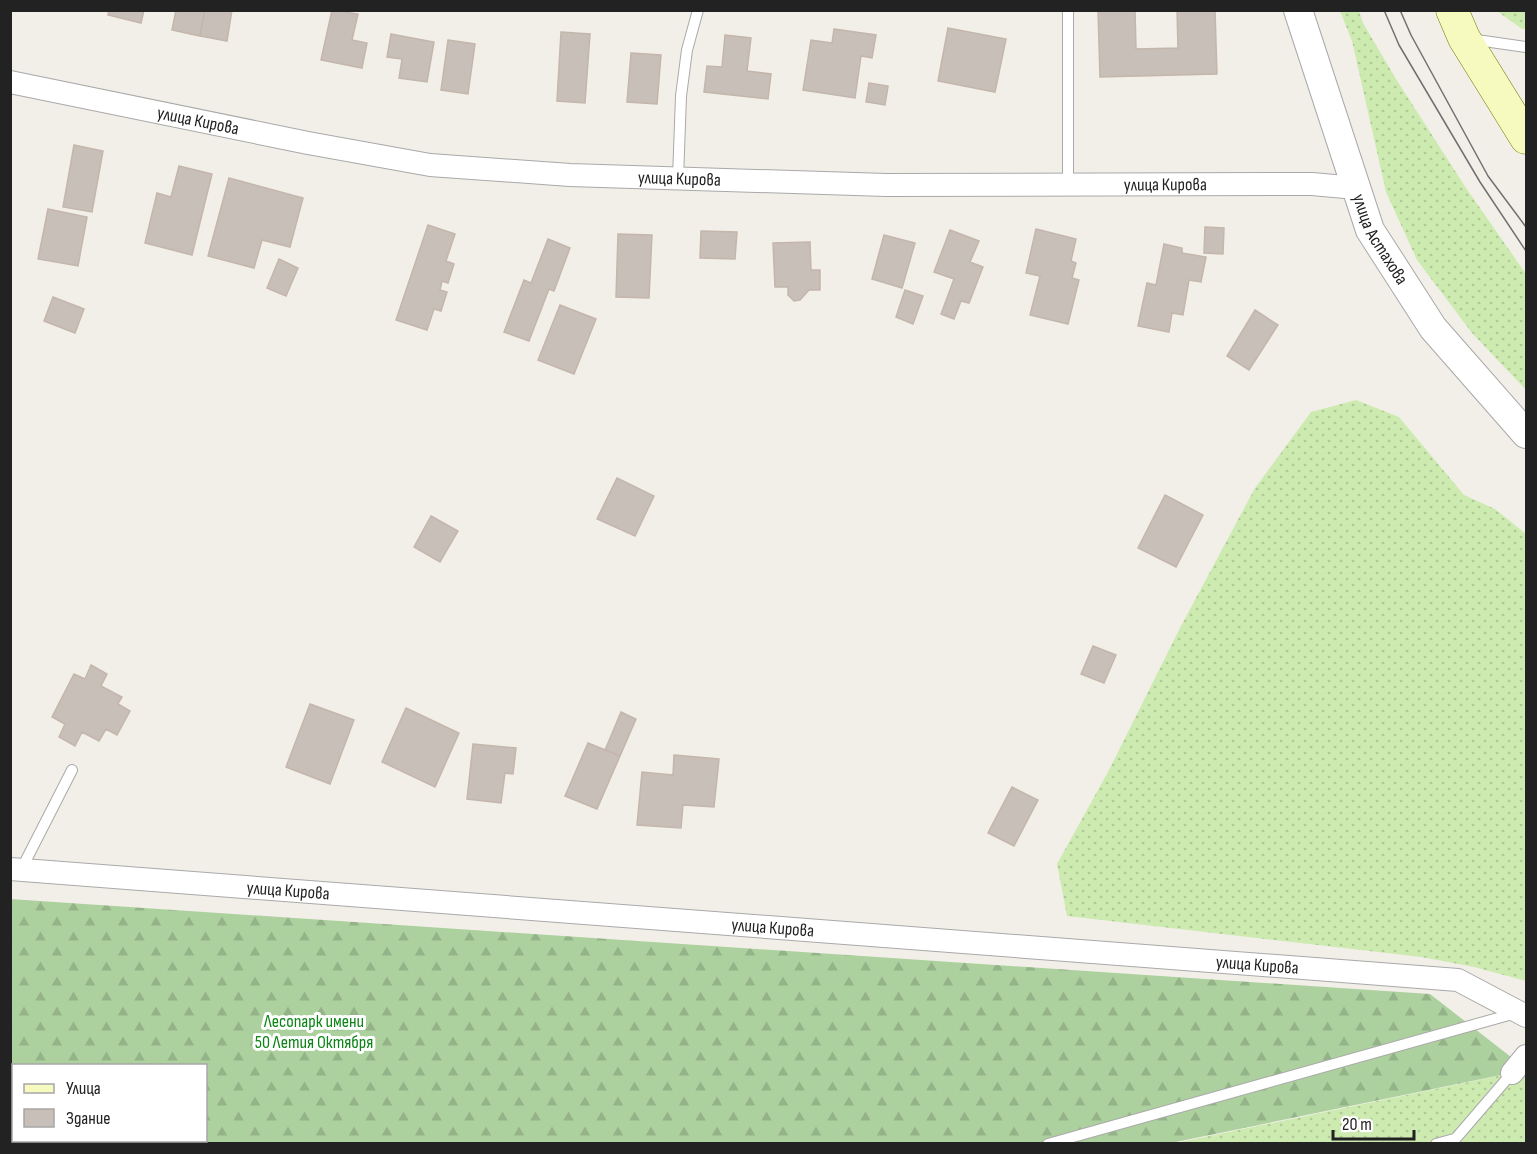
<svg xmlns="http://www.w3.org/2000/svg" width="1537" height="1154" font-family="'Sofia Sans Condensed',sans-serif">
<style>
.grass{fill:url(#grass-dots)}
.forest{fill:url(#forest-firs);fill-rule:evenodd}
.building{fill:#c7bfb8;stroke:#c4b6ab;stroke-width:1.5}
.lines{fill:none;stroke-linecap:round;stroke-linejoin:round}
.service-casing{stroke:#a9a9a9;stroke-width:12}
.minor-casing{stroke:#a9a9a9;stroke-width:24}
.tertiary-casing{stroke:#a9a9a9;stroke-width:30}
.secondary-casing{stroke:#707d05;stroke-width:33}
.service{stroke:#fff;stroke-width:10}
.minor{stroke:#fff;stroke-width:22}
.tertiary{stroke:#fff;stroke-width:28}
.secondary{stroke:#f7fabf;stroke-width:32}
.tram{stroke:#707070;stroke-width:1.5}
.labels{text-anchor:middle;stroke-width:6;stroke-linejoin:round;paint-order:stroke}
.street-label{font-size:18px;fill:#222;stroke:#fff}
.park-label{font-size:18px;fill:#0c8416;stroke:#fff}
</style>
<defs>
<pattern id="grass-dots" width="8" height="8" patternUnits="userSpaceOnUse" patternTransform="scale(1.5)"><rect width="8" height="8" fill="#cdebb0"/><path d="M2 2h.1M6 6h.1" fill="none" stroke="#b0c997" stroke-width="1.8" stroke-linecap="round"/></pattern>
<pattern id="forest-firs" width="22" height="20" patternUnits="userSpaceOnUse" patternTransform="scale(1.5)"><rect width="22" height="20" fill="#add19e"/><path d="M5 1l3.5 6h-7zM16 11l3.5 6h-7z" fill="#95b388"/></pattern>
</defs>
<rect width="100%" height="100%" fill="#f2efe9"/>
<path class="grass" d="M1340,11H1359L1363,23L1396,79L1466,188L1526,274V390L1472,333L1417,260L1386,192L1352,41Z
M1497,11H1526V29H1522Z
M1356,400L1399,417L1464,495L1495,509L1526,534V981L1474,967L1421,957L1067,916L1057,864L1109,770L1181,626L1255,488L1311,412Z
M1526,1070V1143L1171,1144L1512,1073Z"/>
<path class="forest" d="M10,899L1430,994L1511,1057L1501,1075L1171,1143H11ZM14,1066H206V1140H14Z"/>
<path class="building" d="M109,10H144L141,23L108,15Z
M176,10H205L200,36L172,30Z
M205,10H232L227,41L200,36Z
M332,10L358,14L352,40L367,43L362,68L321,60Z
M1098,10H1135L1136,49L1178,48L1177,10H1215L1217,74L1100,77Z
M948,28L1006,39L995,92L938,81Z
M834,29L876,35L872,58L861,56L855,98L803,90L811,40L832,43Z
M561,32L590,34L585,103L557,101Z
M391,34L434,42L427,82L399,78L402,59L387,57Z
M725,35L751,38L747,71L771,74L768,99L704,92L707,66L722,67Z
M448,40L475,44L468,94L441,90Z
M631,53L661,55L657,104L627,102Z
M869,83L888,86L885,105L866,102Z
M74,145L103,151L92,212L63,207Z
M179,166L212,174L192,255L145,243L157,193L171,197Z
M229,178L303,198L290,247L262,240L254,268L208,256Z
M48,209L87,217L78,266L38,259Z
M428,225L455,234L446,261L454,264L448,283L442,281L440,290L447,292L441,311L434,309L427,330L396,320Z
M1205,227L1224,228L1223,254L1204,253Z
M1036,229L1076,239L1071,261L1076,263L1072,278L1079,280L1068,324L1030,315L1040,276L1026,273Z
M950,230L979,241L970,262L983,267L969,303L961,301L954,319L941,314L954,279L934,272Z
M701,231L737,232L735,259L700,258Z
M618,234L652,235L649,298L616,297Z
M884,235L915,243L902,288L872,279Z
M548,239L570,248L554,291L549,289L529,341L504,332L524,280L531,283Z
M810,242L811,270H820V290H809L800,300L794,301L788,295V287H775L773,243Z
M1164,244L1182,248V253L1206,257L1201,282L1189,280L1183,315L1172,313L1169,332L1138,326L1147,283L1156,285Z
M279,259L298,268L286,296L267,288Z
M905,290L923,296L913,324L896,317Z
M53,297L84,309L75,333L44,321Z
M560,305L596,319L574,374L538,360Z
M1255,310L1278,325L1249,370L1227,356Z
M617,478L654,496L635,536L597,519Z
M1165,495L1203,515L1176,567L1138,548Z
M431,516L458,531L440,562L414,547Z
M1093,646L1116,655L1104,683L1081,674Z
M91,665L107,674L101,686L122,697L118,704L130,711L117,735L106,729L99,741L82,732L75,746L59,737L65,724L52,717L74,674L85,679Z
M310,704L354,720L330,784L286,767Z
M406,708L459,733L435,787L382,762Z
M621,712L636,719L620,756L605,750Z
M588,743L620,756L597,809L565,796Z
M473,744L516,748L513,774L505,773L501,803L467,799Z
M674,755L719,759L714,807L683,805L681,828L637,825L642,772L673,775Z
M1012,787L1038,800L1014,846L988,833Z"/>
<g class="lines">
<defs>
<path id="service" d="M1068,10V185
M1470,39L1526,47
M678,178L681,96L687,50L698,10
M21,870L72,770
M1048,1144L1516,1013
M1436,1144L1454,1139
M1451,1144L1512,1073"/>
<g id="minor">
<path id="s1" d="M10,82L308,143L430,165L570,175L886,185L1312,184L1356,188"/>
<path id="s2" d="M10,869L1458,980L1526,1016"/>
<path d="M1512,1073L1526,1056"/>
</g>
<g id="tertiary">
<path id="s3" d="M1298,10L1370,230L1433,328L1526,434"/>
</g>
<path id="secondary" d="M1452,10L1464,38L1526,138"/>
</defs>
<use href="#service" class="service-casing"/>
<use href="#minor" class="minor-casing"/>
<use href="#tertiary" class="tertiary-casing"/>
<use href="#secondary" class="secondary-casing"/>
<use href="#service" class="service"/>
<use href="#minor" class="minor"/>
<use href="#tertiary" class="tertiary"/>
<use href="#secondary" class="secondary"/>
<path class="tram" d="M1384,10L1399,45L1480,182L1526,251
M1400,10L1411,35L1488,176L1526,227"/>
</g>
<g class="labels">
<g class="street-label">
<text dy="6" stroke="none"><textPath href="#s1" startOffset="192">улица Кирова</textPath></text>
<text dy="6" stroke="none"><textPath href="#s1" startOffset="678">улица Кирова</textPath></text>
<text dy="6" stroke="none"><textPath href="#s1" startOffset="1164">улица Кирова</textPath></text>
<text dy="6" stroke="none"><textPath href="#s3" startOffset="244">улица Астахова</textPath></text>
<text dy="6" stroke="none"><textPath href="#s2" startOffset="279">улица Кирова</textPath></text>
<text dy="6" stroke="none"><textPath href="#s2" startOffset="765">улица Кирова</textPath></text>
<text dy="6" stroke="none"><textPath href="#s2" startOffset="1251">улица Кирова</textPath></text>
</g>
<g class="park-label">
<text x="314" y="1027">Лесопарк имени<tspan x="314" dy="21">50 Летия Октября</tspan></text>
</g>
</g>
<rect width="1537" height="1154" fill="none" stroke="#222222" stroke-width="24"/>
<rect x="12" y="1064" width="195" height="78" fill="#ffffff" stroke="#a7a7a7" stroke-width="1.5"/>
<rect x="24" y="1084" width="30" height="9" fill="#f7fabf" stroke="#a7a7a7" stroke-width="1.5"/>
<text x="66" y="1094" font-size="18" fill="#222222">Улица</text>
<rect x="24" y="1109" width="30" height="18" fill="#c7bfb8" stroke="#a7a7a7" stroke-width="1.5"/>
<text x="66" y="1124" font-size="18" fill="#222222">Здание</text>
<path d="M1333 1130v9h81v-9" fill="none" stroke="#222222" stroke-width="3"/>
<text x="1342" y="1130" font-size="18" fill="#222222" stroke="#ffffff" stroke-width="4.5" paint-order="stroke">20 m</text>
</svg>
